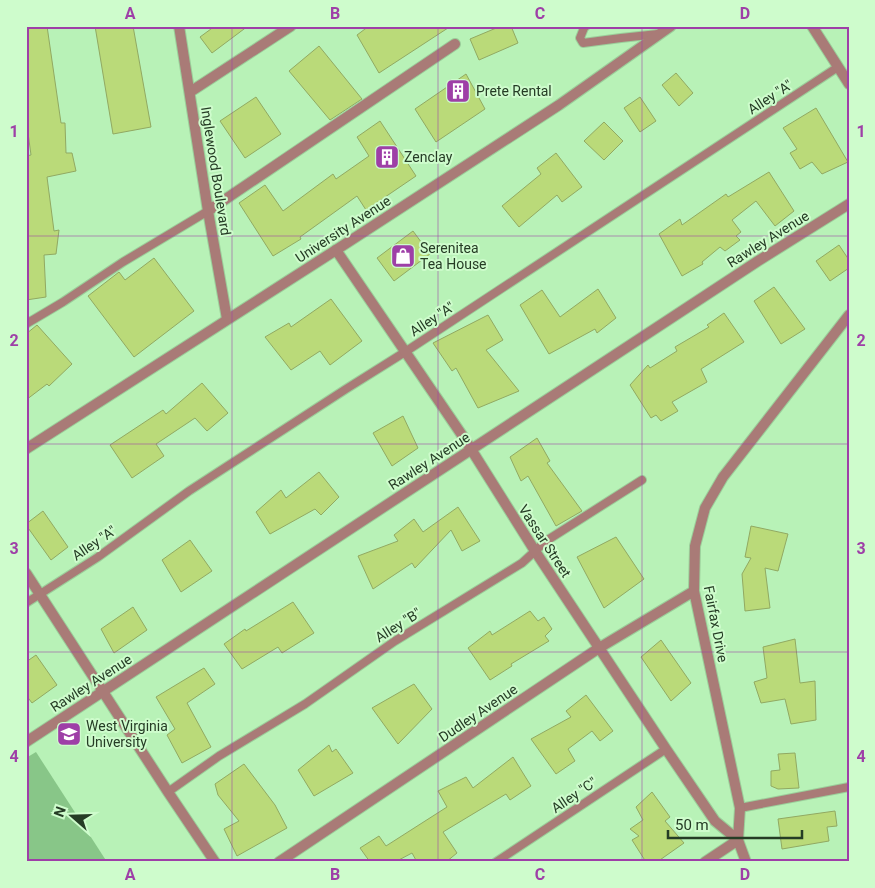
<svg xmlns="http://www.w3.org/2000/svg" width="875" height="888" font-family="Roboto,sans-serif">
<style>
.green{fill:#88c688}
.building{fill:#bada79;stroke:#91a962}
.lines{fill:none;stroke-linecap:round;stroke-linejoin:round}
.service-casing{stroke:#9bce9a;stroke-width:10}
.minor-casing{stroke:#9bce9a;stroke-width:12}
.tertiary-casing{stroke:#9bce9a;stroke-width:12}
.service{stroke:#a97b77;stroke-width:8}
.minor{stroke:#a97b77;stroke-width:10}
.tertiary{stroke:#a97b77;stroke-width:10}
.grid{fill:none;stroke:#9e3fa7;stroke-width:1;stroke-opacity:0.55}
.labels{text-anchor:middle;stroke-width:4;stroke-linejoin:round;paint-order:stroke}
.poi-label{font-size:14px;fill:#253c25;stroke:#cefccc;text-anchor:start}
.street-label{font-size:14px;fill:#253c25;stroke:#cefccc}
.neatline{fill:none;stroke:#9e3fa7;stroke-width:2}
.grid-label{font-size:16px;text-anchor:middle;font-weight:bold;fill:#9e3fa7}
</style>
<rect width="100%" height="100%" fill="#b8f2b7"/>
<path class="green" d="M36,752L107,862H26V758Z"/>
<path class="building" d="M26,26H47L61,123H65L66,153H72L76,171L47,177L54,231L59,230L56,254L44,255L46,297L26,300V156L31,155L26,118Z
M95,26H133L151,127L113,134Z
M215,26H248L212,53L200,37Z
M369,26H451L379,73L357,35Z
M501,26H511L518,43L479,60L470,39Z
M319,46L362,99L330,120L289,71Z
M676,73L693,93L679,106L662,85Z
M466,74L485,109L436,142L415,109Z
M256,97L281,134L245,158L220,121Z
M640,97L656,121L640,132L624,108Z
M816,108L848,162L822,174L812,162L800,169L790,153L797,149L783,128Z
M380,121L416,176L366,210L357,196L300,237L301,239L273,256L239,203L265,185L283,211L333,174L336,179L369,156L357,137Z
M604,122L623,141L604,160L584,141Z
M556,153L582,187L562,202L557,195L519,227L502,206L541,174L537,168Z
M769,172L794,211L775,226L756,201L732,220L741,232L736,236L740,240L725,251L720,247L702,262L703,264L682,276L659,234L680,219L682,225L726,194L728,197Z
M413,231L430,254L394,281L377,258Z
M839,245L849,260V268L830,281L816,261Z
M154,258L194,311L134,357L88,296L119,272L125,280Z
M774,287L805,329L781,344L754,301Z
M598,289L616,318L597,333L595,329L549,354L520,305L542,290L560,317Z
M331,299L362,341L330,365L320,351L291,370L265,337L289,323L291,327Z
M724,313L744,342L701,369L707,382L672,402L678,411L661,421L656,415L651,418L630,385L648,365L650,368L677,351L675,347L709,327L707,325Z
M488,315L503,340L486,350L519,391L478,408L456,368L452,371L433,343Z
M37,325L72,364L49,386L47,384L26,400V334Z
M202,383L228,413L207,431L195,418L156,444L164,456L132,478L110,445L163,410L166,414Z
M403,416L418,448L392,466L373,433Z
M537,438L550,461L547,463L582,511L556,526L528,476L521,481L510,457Z
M319,472L339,497L321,515L315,509L270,534L256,512L281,490L286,498Z
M458,507L480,541L462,551L451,530L415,568L412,563L373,589L358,556L398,541L394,535L414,519L423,532Z
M43,511L68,547L51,560L26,525V524Z
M751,526L788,534L778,571L765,568L770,608L745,611L742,574L751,558L745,557Z
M616,537L644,579L604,608L577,557Z
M190,540L212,571L181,592L162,560Z
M293,602L314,633L282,653L278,647L242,669L224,644L245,629L246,631Z
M133,607L147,630L114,653L101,629Z
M530,611L538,621L544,617L552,629L545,636L549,641L511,664L512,666L490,680L468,648L490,631L492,635Z
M795,639L800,683L815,681L816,720L791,724L785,699L761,703L754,682L767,678L763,647Z
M661,640L691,683L671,701L641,657Z
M36,655L57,685L32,703L26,695V662Z
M204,668L215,684L187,703L211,747L182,763L167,735L175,729L156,697Z
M414,684L432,709L398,744L372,708Z
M586,695L613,731L600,741L592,731L568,749L575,761L556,774L531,739L571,717L566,711Z
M329,745L332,752L336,749L353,773L314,796L298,770Z
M795,753L799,788L778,789L771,786V771L780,770L778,754Z
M513,757L531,786L510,800L506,794L443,832L457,853L446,862H417L412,853L395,862H370L360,848L379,836L386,846L447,807L438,791L466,777L473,788Z
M244,764L275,805L287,828L237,856L224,829L239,821L218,795L215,784Z
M652,792L670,817L665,821L684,843L657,862H646L632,840L639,836L630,829L643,820L636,807Z
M835,811L837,826L827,827L829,841L782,849L778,819Z"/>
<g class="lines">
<defs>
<path id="service" d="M586,26L584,28L580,38L583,43L621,38L658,34
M26,324L63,302L123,262L208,211
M26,603L98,557L189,491L346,389L405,352L838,67
M168,792L219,756L305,704L395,641L522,563L546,541L642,480
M740,808L849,787
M496,862L666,749"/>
<path id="minor" d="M179,26L208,211L227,319
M812,26L849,84
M190,92L291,26
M208,211L455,44
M336,250L464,438L535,551L666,749L715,821L738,840L705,862
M26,573L168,792L215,862
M26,742L758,261L849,204
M279,862L599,648L694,591
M746,862L738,840L740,808L694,591L695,546L705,508L723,477L849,315"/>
<path id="tertiary" d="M26,449L336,250L559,105L671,26"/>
</defs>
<use href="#service" class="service-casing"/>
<use href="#minor" class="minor-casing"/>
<use href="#tertiary" class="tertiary-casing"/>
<use href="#service" class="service"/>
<use href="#minor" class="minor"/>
<use href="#tertiary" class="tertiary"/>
</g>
<path class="grid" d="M232,26V862M438,26V862M642,26V862M26,236H849M26,444H849M26,652H849"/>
<defs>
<symbol id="building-square" viewBox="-11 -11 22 22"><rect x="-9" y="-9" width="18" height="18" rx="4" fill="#9e3fa7" stroke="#cefccc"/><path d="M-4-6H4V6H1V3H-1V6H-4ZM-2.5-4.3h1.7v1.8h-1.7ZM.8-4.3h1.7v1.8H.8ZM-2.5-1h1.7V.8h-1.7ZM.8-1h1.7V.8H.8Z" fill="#fff"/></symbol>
<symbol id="shop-square" viewBox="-11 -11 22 22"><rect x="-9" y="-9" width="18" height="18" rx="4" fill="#9e3fa7" stroke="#cefccc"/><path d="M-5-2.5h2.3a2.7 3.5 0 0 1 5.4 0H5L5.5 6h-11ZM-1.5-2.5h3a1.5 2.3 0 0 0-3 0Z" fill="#fff"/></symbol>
<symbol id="university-square" viewBox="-11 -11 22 22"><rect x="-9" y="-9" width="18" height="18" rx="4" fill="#9e3fa7" stroke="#cefccc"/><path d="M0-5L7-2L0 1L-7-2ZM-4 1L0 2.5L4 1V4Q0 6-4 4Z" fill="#fff"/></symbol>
</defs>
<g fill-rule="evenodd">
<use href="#building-square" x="444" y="77" width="28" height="28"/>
<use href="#building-square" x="373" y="143" width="28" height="28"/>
<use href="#shop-square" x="389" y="242" width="28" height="28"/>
<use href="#university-square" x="55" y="720" width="28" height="28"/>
</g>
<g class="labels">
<g class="poi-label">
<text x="476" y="96">Prete Rental</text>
<text x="404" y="162">Zenclay</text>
<text x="420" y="253">Serenitea<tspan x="420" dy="16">Tea House</tspan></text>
<text x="86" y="731">West Virginia<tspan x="86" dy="16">University</tspan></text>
</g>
<g class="street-label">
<text transform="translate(770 97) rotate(-33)" y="5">Alley "A"</text>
<text transform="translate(216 171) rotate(81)" y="5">Inglewood Boulevard</text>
<text transform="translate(343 229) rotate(-33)" y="5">University Avenue</text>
<text transform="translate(768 239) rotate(-32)" y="5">Rawley Avenue</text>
<text transform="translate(432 319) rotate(-33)" y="5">Alley "A"</text>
<text transform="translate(429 461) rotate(-33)" y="5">Rawley Avenue</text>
<text transform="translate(545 541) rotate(57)" y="5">Vassar Street</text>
<text transform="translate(94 543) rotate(-34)" y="5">Alley "A"</text>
<text transform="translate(716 624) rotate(79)" y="5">Fairfax Drive</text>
<text transform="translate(398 625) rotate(-32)" y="5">Alley "B"</text>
<text transform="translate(91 683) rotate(-33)" y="5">Rawley Avenue</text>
<text transform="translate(478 713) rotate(-34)" y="5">Dudley Avenue</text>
<text transform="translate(574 795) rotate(-34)" y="5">Alley "C"</text>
</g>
</g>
<rect width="875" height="888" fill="none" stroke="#cefccc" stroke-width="55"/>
<g transform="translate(72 816) rotate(290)" stroke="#cefccc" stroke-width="4" paint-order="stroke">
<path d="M0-4L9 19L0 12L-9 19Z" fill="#253c25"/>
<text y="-8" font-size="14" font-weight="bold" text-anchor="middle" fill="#253c25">N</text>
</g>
<path d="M668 830v8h134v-8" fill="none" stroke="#253c25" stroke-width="2.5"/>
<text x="675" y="830" font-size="15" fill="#253c25" stroke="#cefccc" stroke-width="4" paint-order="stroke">50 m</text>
<rect x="28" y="28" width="820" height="832" class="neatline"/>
<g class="grid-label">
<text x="130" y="19">A</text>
<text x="335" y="19">B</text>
<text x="540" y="19">C</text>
<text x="745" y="19">D</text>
<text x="14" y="137">1</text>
<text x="861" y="137">1</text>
<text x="14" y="346">2</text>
<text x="861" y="346">2</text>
<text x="14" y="554">3</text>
<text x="861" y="554">3</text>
<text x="14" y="762">4</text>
<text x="861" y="762">4</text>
<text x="130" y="880">A</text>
<text x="335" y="880">B</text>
<text x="540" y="880">C</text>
<text x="745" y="880">D</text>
</g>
</svg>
